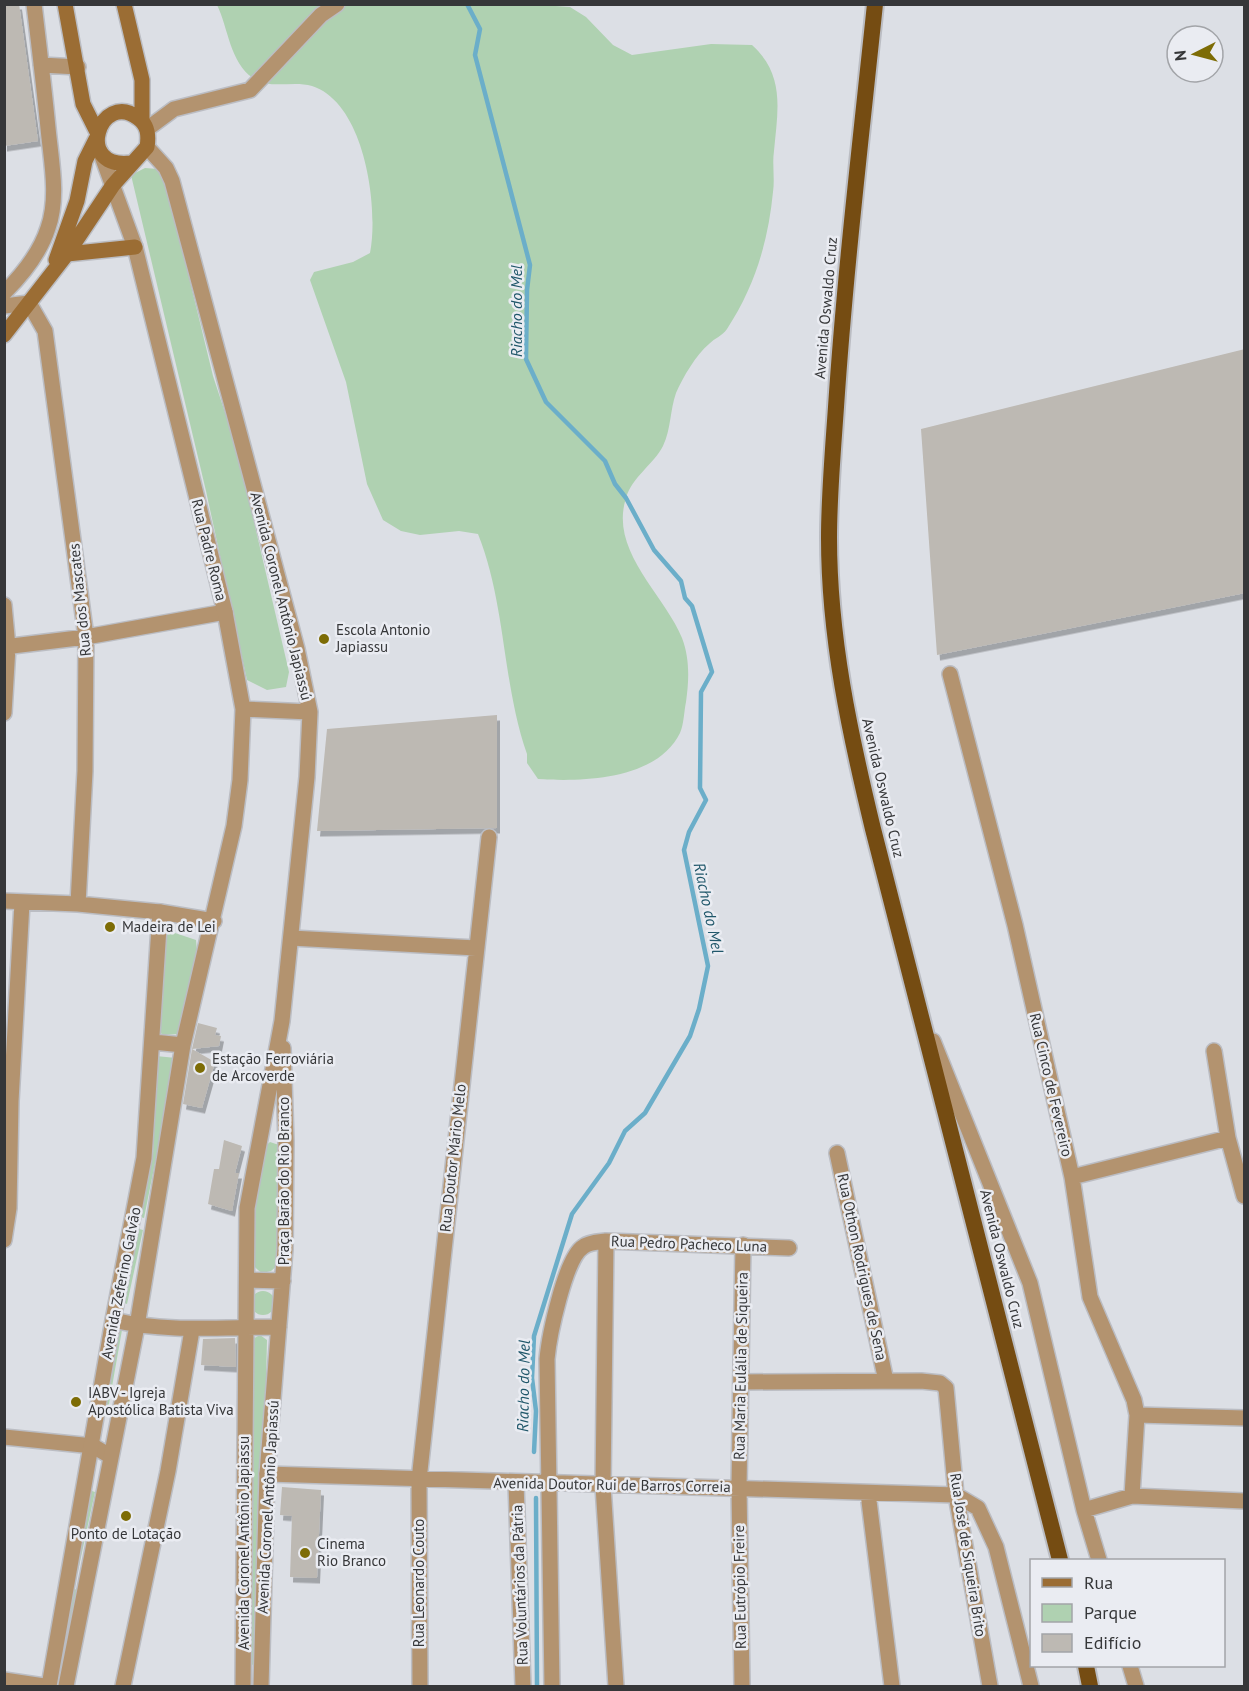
<svg xmlns="http://www.w3.org/2000/svg" width="1249" height="1691" font-family="'PT Sans',sans-serif">
<style>
.green{fill:#afd1b1}
.lines{fill:none;stroke-linecap:round;stroke-linejoin:round}
.stream{stroke:#6baec9;stroke-width:4.5}
.building{fill:#bdb9b3;filter:url(#shadow)}
.minor-casing{stroke:#bbbdc3;stroke-width:18}
.tertiary-casing{stroke:#bbbdc3;stroke-width:18}
.secondary-casing{stroke:#bbbdc3;stroke-width:18}
.trunk-casing{stroke:#bbbdc3;stroke-width:20}
.minor{stroke:#b3936f;stroke-width:15}
.tertiary{stroke:#b3936f;stroke-width:15}
.secondary{stroke:#9b6d34;stroke-width:15}
.trunk{stroke:#754c12;stroke-width:16}
.poi-dot{fill:#7d6c05;stroke:#eaecf2;stroke-width:2}
.labels{text-anchor:middle;stroke-width:5;stroke-linejoin:round;paint-order:stroke}
.street-label{font-size:15px;fill:#363739;stroke:#eaecf2}
.poi-label{font-size:15px;fill:#363739;stroke:#eaecf2;text-anchor:start}
.water-label{font-size:16px;font-style:italic;fill:#20576a;stroke:#eaecf2}
</style>
<defs>
<filter id="shadow"><feDropShadow dx="3" dy="5.5" stdDeviation="0" flood-color="#0004"/></filter>
</defs>
<rect width="100%" height="100%" fill="#dcdfe5"/>
<path class="green" d="M527,4L570,7L586,17L613,45L632,55L711,44L752,45C785,75 778,109 774,151C772,164 775,178 773,192C768,242 755,286 727,329C722,336 715,338 709,344C696,355 683,377 676,393C670,410 671,429 663,446C654,464 632,477 626,498C609,551 664,594 682,638C690,659 689,681 686,702C684,711 684,724 680,733C657,780 582,782 538,779L527,763V754C502,682 506,604 478,534L459,531L420,535L401,531L383,520L367,484L346,382L310,280L314,272L353,262L370,253C379,207 365,103 312,86C293,80 270,90 253,78C230,63 228,27 217,5Z
M145,168L158,169L167,187L213,376L237,449L289,672L286,687L267,690L247,680L206,491L131,175Z
M169,931L196,940L197,952L181,1027L179,1034L162,1035L159,1028L164,940Z
M156,1056L176,1058L144,1218L140,1217L153,1155Z
M270,1142L279,1145V1264L271,1271L262,1273C256,1269 252,1265 251,1258C246,1225 257,1182 262,1149Z
M136,1228L143,1230L127,1304L122,1302Z
M251 1303a12 12 0 1 1 24 0a12 12 0 1 1-24 0Z
M115,1329L122,1330L107,1415L100,1412Z
M260,1335L267,1340L259,1663L253,1665L248,1662L251,1340Z
M86,1489L95,1492L78,1571H72Z
M70,1587L77,1590L62,1674L55,1673Z"/>
<g class="lines">
<path class="stream" d="M467,4L480,29L475,55L530,265L527,290L526,359L546,402L605,461L615,484L626,498L654,550L681,581L685,598L692,606L712,672L701,692L700,788L706,800L689,832L684,850L708,966L699,1009L690,1036L645,1113L625,1131L609,1163L572,1214L534,1336L532,1378L536,1411L534,1452
M536,1498L537,1686"/>
</g>
<path class="building" d="M4,4H19L38,141L4,146Z
M1245,349V593L937,655L921,429Z
M497,715V828L317,831L327,729Z
M198,1023L217,1028L215,1035L221,1036L219,1046L192,1049Z
M192,1049L215,1062L202,1108L183,1104Z
M224,1140L242,1146L235,1173H239L232,1211L208,1204L214,1169H219Z
M235,1338L236,1367L201,1365L203,1339Z
M282,1487L321,1490L317,1578L290,1577L292,1516L280,1515Z"/>
<g class="lines">
<defs>
<path id="minor" d="M41,65L78,67
M147,129L174,109L250,90L321,15L337,4
M5,292C23,274 40,253 48,228C59,197 51,160 48,128C44,87 39,46 34,4
M4,306L29,303L45,331L86,637L85,771L78,904
M4,605L8,647L4,713
M4,647L86,637L225,612
M950,674L1015,925L1072,1177L1090,1297L1134,1400L1137,1415L1132,1496
M4,901L78,904L160,912
M291,938L476,948
M933,1041L1030,1283L1084,1510L1099,1560
M1214,1051L1228,1138L1244,1196
M837,1153L886,1381
M1072,1177L1228,1138
M4,1240L9,1208L11,1101L22,903
M606,1241L603,1486L616,1686
M741,1382L921,1381L940,1383L946,1388L956,1495L990,1686
M1137,1415L1244,1418
M4,1437L93,1446L110,1456
M267,1474L956,1495L978,1508L996,1547L1031,1686
M516,1483L523,1686
M868,1493L892,1686
M1084,1510L1132,1496L1244,1501
M1130,1666L1136,1686
M4,1680L44,1686
M420,1686L419,1480L489,837
M552,1686L547,1359C549,1337 565,1258 583,1247C589,1242 599,1242 606,1241L789,1248
M742,1686L739,1487L743,1245"/>
<path id="tertiary" d="M147,147L166,168L172,181L297,649L310,712L307,777L282,1021L247,1208L243,1686
M243,709L310,712
M153,1042L183,1045
M247,1280L283,1281
M113,1320C168,1333 223,1327 279,1327
M49,1686L113,1320L144,1158L160,912L214,921
M66,1686L137,1326L183,1045L234,826L240,780L243,709L225,612L135,247L100,151
M123,1686L168,1471L192,1330
M261,1686L267,1474L285,1249L286,1141L283,1048"/>
<path id="secondary" d="M65,4L83,104L97,132
M124,4L142,80V121
M67,254L135,247
M56,260L77,201L85,161L96,139
M4,335L67,254L113,185L147,147C149,135 148,125 138,118C100,89 73,170 131,163"/>
<path id="trunk" d="M875,4C861,138 845,272 836,407C833,450 829,495 829,538C829,638 850,734 873,829L1060,1560
M1086,1666L1090,1686"/>
</defs>
<use href="#minor" class="minor-casing"/>
<use href="#tertiary" class="tertiary-casing"/>
<use href="#secondary" class="secondary-casing"/>
<use href="#trunk" class="trunk-casing"/>
<use href="#minor" class="minor"/>
<use href="#tertiary" class="tertiary"/>
<use href="#secondary" class="secondary"/>
<use href="#trunk" class="trunk"/>
</g>
<g class="poi-dot">
<circle cx="324" cy="639" r="6"/>
<circle cx="110" cy="927" r="6"/>
<circle cx="200" cy="1068" r="6"/>
<circle cx="76" cy="1402" r="6"/>
<circle cx="126" cy="1516" r="6"/>
<circle cx="305" cy="1553" r="6"/>
</g>
<g class="labels">
<g class="street-label">
<text transform="translate(826 308) rotate(-85)" y="5">Avenida Oswaldo Cruz</text>
<text transform="translate(209 550) rotate(76)" y="5">Rua Padre Roma</text>
<text transform="translate(281 596) rotate(76)" y="5">Avenida Coronel Antônio Japiassú</text>
<text transform="translate(80 600) rotate(-96)" y="5">Rua dos Mascates</text>
<text transform="translate(883 788) rotate(77)" y="5">Avenida Oswaldo Cruz</text>
<text transform="translate(1051 1085) rotate(77)" y="5">Rua Cinco de Fevereiro</text>
<text transform="translate(453 1158) rotate(-84)" y="5">Rua Doutor Mário Melo</text>
<text transform="translate(284 1181) rotate(-90)" y="5">Praça Barão do Rio Branco</text>
<text transform="translate(689 1244) rotate(2)" y="5">Rua Pedro Pacheco Luna</text>
<text transform="translate(1002 1259) rotate(76)" y="5">Avenida Oswaldo Cruz</text>
<text transform="translate(862 1267) rotate(78)" y="5">Rua Othon Rodrigues de Sena</text>
<text transform="translate(121 1283) rotate(-79)" y="5">Avenida Zeferino Galvão</text>
<text transform="translate(741 1366) rotate(-89)" y="5">Rua Maria Eulália de Siqueira</text>
<text transform="translate(612 1485) rotate(1)" y="5">Avenida Doutor Rui de Barros Correia</text>
<text transform="translate(268 1507) rotate(-87)" y="5">Avenida Coronel Antônio Japiassú</text>
<text transform="translate(244 1543) rotate(-90)" y="5">Avenida Coronel Antônio Japiassu</text>
<text transform="translate(968 1555) rotate(81)" y="5">Rua José de Siqueira Brito</text>
<text transform="translate(419 1583) rotate(-90)" y="5">Rua Leonardo Couto</text>
<text transform="translate(520 1585) rotate(-92)" y="5">Rua Voluntários da Pátria</text>
<text transform="translate(740 1587) rotate(-91)" y="5">Rua Eutrópio Freire</text>
</g>
<g class="poi-label">
<text x="336" y="635">Escola Antonio<tspan x="336" dy="17">Japiassu</tspan></text>
<text x="122" y="932">Madeira de Lei</text>
<text x="212" y="1064">Estação Ferroviária<tspan x="212" dy="17">de Arcoverde</tspan></text>
<text x="88" y="1398">IABV - Igreja<tspan x="88" dy="17">Apostólica Batista Viva</tspan></text>
<text x="126" y="1539" text-anchor="middle">Ponto de Lotação</text>
<text x="317" y="1549">Cinema<tspan x="317" dy="17">Rio Branco</tspan></text>
</g>
<g class="water-label">
<text transform="translate(516 311) rotate(-90)" y="6">Riacho do Mel</text>
<text transform="translate(709 908) rotate(78)" y="6">Riacho do Mel</text>
<text transform="translate(523 1386) rotate(-89)" y="6">Riacho do Mel</text>
</g>
</g>
<rect width="1249" height="1691" fill="none" stroke="#363739" stroke-width="12"/>
<rect x="1030" y="1559" width="195" height="108" fill="#eaecf2" stroke="#a2a4a8" stroke-width="1.5"/>
<rect x="1042" y="1578" width="30" height="9" fill="#9b6d34" stroke="#a2a4a8" stroke-width="1.5"/>
<text x="1084" y="1589" font-size="18" fill="#363739">Rua</text>
<rect x="1042" y="1604" width="30" height="18" fill="#afd1b1" stroke="#a2a4a8" stroke-width="1.5"/>
<text x="1084" y="1619" font-size="18" fill="#363739">Parque</text>
<rect x="1042" y="1634" width="30" height="18" fill="#bdb9b3" stroke="#a2a4a8" stroke-width="1.5"/>
<text x="1084" y="1649" font-size="18" fill="#363739">Edifício</text>
<g transform="translate(1195 54) rotate(264)"><circle r="28" fill="#eaecf2" stroke="#a2a4a8" stroke-width="1.5"/>
<path d="M0-4.5L10 22L0 15L-10 22Z" fill="#7d6c05"/>
<text y="-9" font-size="16" font-weight="bold" text-anchor="middle" fill="#363739">N</text>
</g>
</svg>
